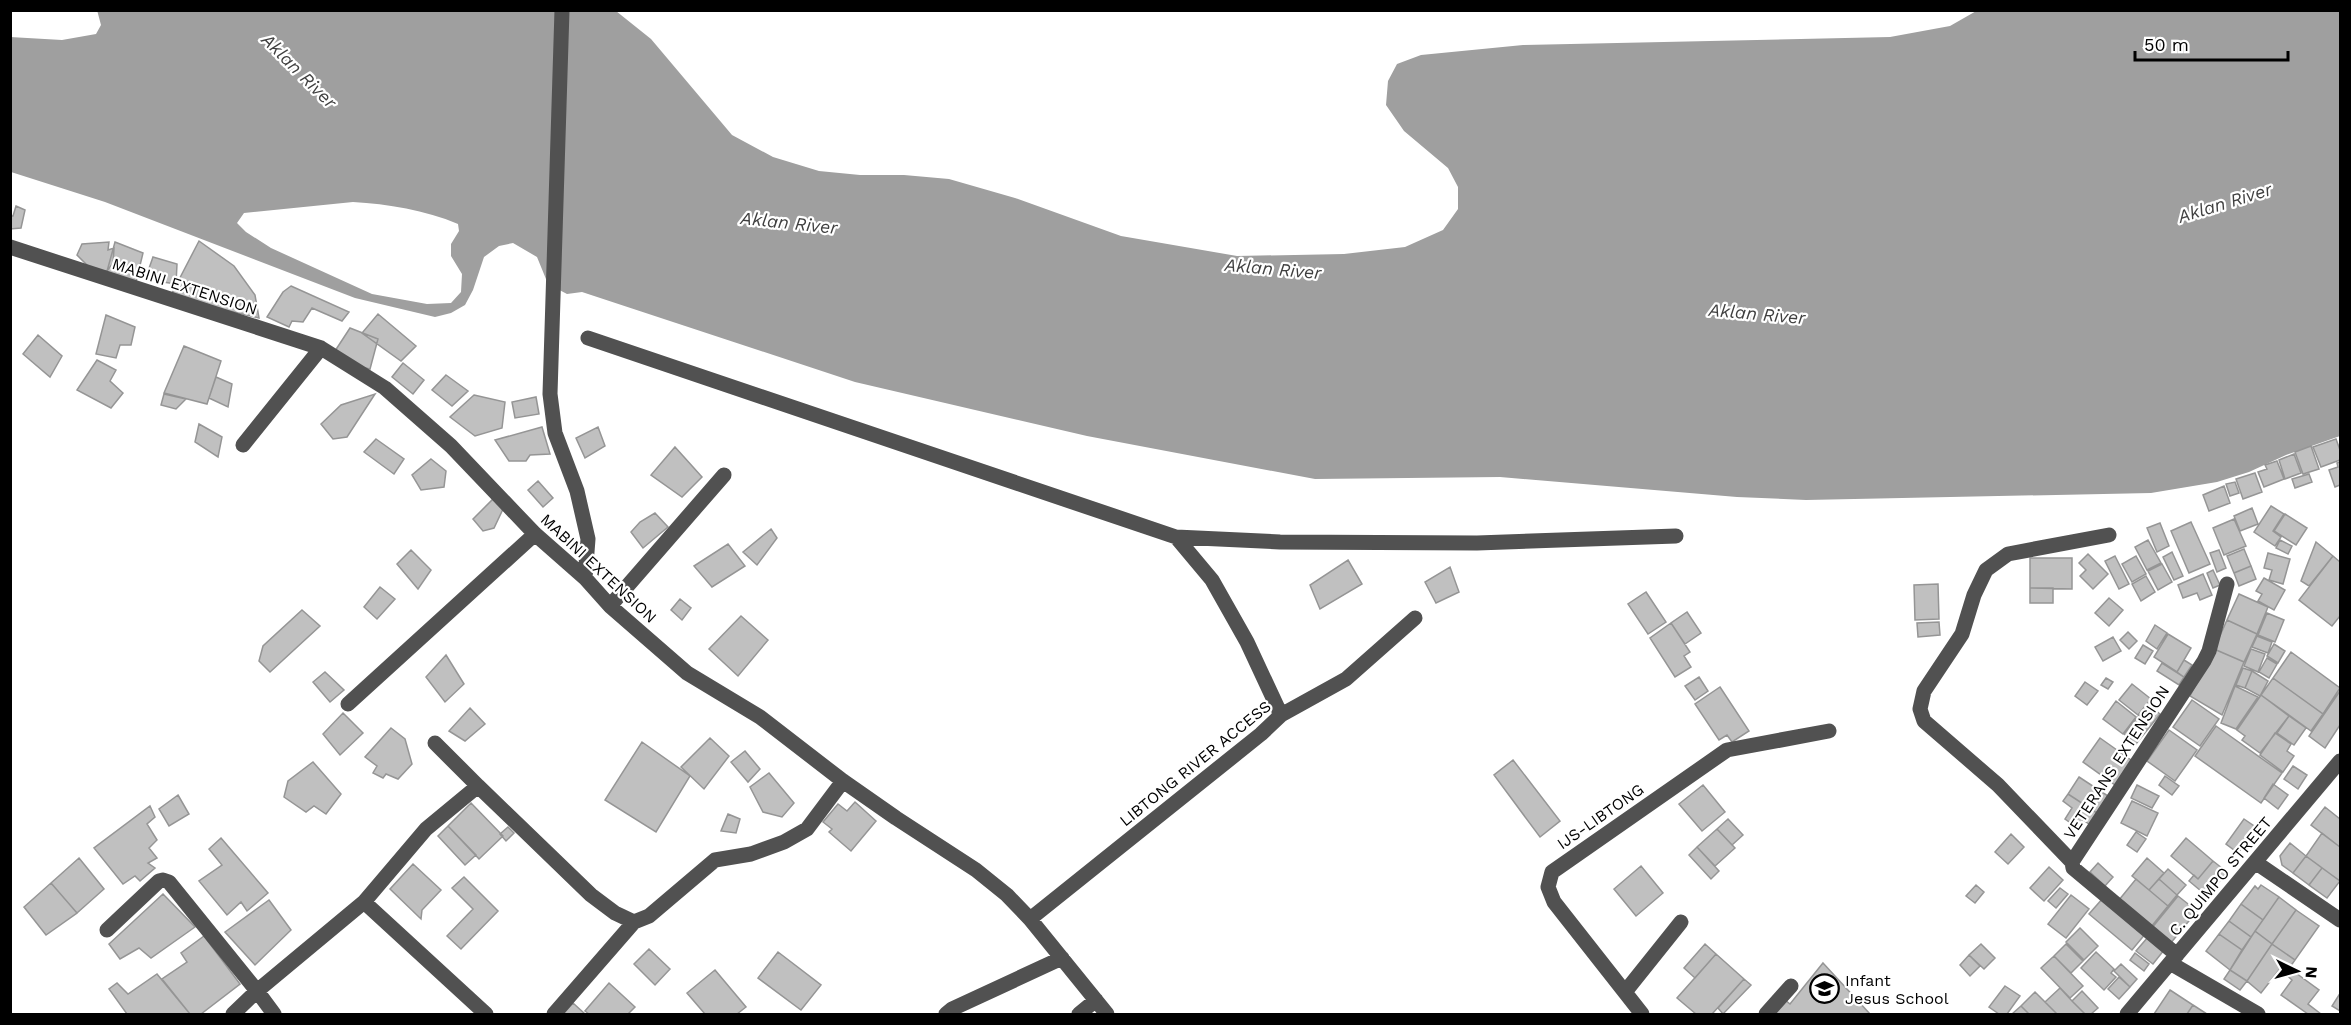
<svg xmlns="http://www.w3.org/2000/svg" width="2351" height="1025" font-family="'Work Sans',sans-serif">
<style>
.water{fill:#9f9f9f;fill-rule:evenodd}
.building{fill:#c0c0c0;stroke:#959595;stroke-width:1.5}
.lines{fill:none;stroke-linecap:round;stroke-linejoin:round}
.minor{stroke:#515151;stroke-width:15}
.labels{text-anchor:middle;stroke-width:4.5;stroke-linejoin:round;paint-order:stroke}
.street-label{font-size:16px;fill:#000;stroke:#fff}
.poi-label{font-size:16px;fill:#000;stroke:#fff;text-anchor:start}
.water-label{font-size:18px;font-style:italic;fill:#404040;stroke:#fff}
</style>
<rect width="100%" height="100%" fill="#fff"/>
<path class="water" d="M97,10L616,11L651,39L732,135L773,157L819,171L860,175H904L949,179L1015,198L1121,236L1237,256L1344,254L1405,247L1443,230L1458,209V187L1448,168L1404,131L1386,105L1388,81L1397,64L1421,55L1523,45L1890,37L1950,26L1978,10L2340,11V436L2286,455L2249,472L2217,482L2151,493L1806,500L1737,497L1500,477L1315,479L1087,436L855,382L582,292L567,294L548,284L537,257L513,243L499,246L484,257L473,290L465,305L451,313L435,317L355,298L105,202L11,172L10,37L62,40L96,34L101,25ZM353,202C388,204 425,210 458,224L459,231L451,244V256L462,274L461,292L451,303L427,304L372,294L271,248L246,232L237,223L244,213Z"/>
<path class="building" d="M16,206L25,210L21,228L10,229V216H13Z
M199,241L234,266L255,295L259,318L170,297Z
M109,242L108,250L114,248L113,263L107,271L92,270L77,255L82,244Z
M115,242L143,253L136,282L106,275Z
M153,257L177,264L176,284L163,282V276L147,274Z
M291,286L349,312L342,321L312,308L303,322L292,321L289,327L267,317L283,292Z
M378,314L416,346L401,361L362,333Z
M106,315L135,327L131,345H120L116,358L96,354Z
M350,328L378,339L370,369L348,364L335,351Z
M38,335L62,356L50,377L23,354Z
M184,346L221,361L207,404L164,393Z
M97,360L116,370L110,381L123,393L111,408L77,390Z
M403,363L424,380L413,394L392,377Z
M446,375L468,391L452,406L432,390Z
M216,377L232,384L228,407L209,398Z
M164,394L186,399L176,409L161,405Z
M375,394L347,437L333,439L321,424L341,405Z
M474,395L505,402L502,428L475,436L450,417Z
M536,397L539,414L515,418L512,402Z
M199,424L222,437L218,457L195,442Z
M542,427L550,454L530,455L526,461H509L495,440Z
M598,427L605,446L585,458L576,438Z
M376,439L404,459L394,474L364,452Z
M2336,439L2340,450V460L2321,467L2313,447Z
M2311,446L2319,469L2303,474L2295,452Z
M675,447L702,477L682,497L651,475Z
M2294,454L2301,473L2285,479L2279,460Z
M431,459L446,471L444,487L421,490L412,475Z
M2277,461L2284,479L2264,487L2258,472L2267,469L2265,465Z
M2340,462V485L2335,487L2329,470L2338,467L2337,463Z
M2255,473L2262,492L2243,499L2236,479Z
M2309,474L2312,482L2295,488L2292,479Z
M538,481L553,498L543,507L528,490Z
M2235,482L2239,493L2230,496L2226,484Z
M2224,486L2230,503L2209,511L2203,495Z
M496,496L504,507L494,528L483,531L473,519Z
M2271,506L2284,514L2273,531L2281,537L2275,546L2254,532Z
M2252,508L2258,524L2240,531L2234,516Z
M655,513L668,527L643,548L631,532L640,522Z
M2285,514L2307,528L2296,545L2274,531Z
M2234,519L2246,546L2224,555L2213,528Z
M2191,522L2210,564L2189,573L2171,531Z
M2160,523L2169,546L2157,552L2147,528Z
M771,529L777,538L757,565L743,552Z
M2148,540L2161,563L2147,570L2135,547Z
M2280,540L2292,546L2288,554L2276,548Z
M2316,542L2333,556L2309,586L2301,581Z
M728,544L745,566L712,587L694,566Z
M2244,549L2251,566L2234,573L2227,556Z
M411,550L431,570L418,589L397,564Z
M2219,550L2226,568L2217,572L2210,553Z
M2172,552L2183,576L2174,580L2163,557Z
M2268,553L2290,559L2283,584L2269,580L2272,570L2264,568Z
M2088,554L2108,574L2093,589L2080,576L2086,570L2079,563Z
M2115,556L2129,584L2119,589L2105,561Z
M2136,556L2146,574L2132,582L2122,564Z
M2333,556L2340,562V616L2332,626L2299,600Z
M2030,558H2072V589L2030,588Z
M1348,560L1362,584L1320,609L1310,585Z
M2162,564L2172,582L2158,590L2148,571Z
M2251,566L2256,579L2239,586L2234,573Z
M1450,567L1459,592L1436,603L1425,582Z
M2213,570L2220,585L2213,588L2207,573Z
M2203,574L2212,595L2200,600L2197,593L2183,598L2178,585Z
M2146,576L2155,592L2141,601L2132,584Z
M2264,578L2285,590L2274,610L2258,601L2262,594L2256,591Z
M1938,584L1939,619L1915,620L1914,585Z
M380,587L395,599L377,619L364,607Z
M2030,588H2053V603H2030Z
M1646,592L1666,622L1648,634L1628,604Z
M2239,594L2268,607L2257,634L2227,620Z
M2109,598L2123,610L2109,626L2095,613Z
M680,599L691,608L682,620L671,610Z
M302,610L320,626L270,672L259,661L263,646Z
M1687,612L1701,633L1685,644L1671,623Z
M2267,613L2284,620L2275,642L2258,635Z
M741,616L768,640L738,676L709,649Z
M2227,620L2257,634L2244,662L2214,649Z
M1939,622L1940,635L1918,637L1917,623Z
M1671,623L1690,652L1684,656L1691,667L1675,677L1650,638Z
M2155,625L2167,633L2157,649L2146,641Z
M2128,632L2137,641L2129,649L2120,640Z
M2168,634L2191,648L2177,672L2154,657Z
M2257,636L2272,642L2268,653L2252,647Z
M2113,637L2121,651L2103,661L2095,647Z
M2274,644L2285,651L2278,663L2267,656Z
M2143,645L2153,651L2145,664L2135,658Z
M2214,649L2244,662L2222,715L2190,696Z
M2251,649L2265,654L2258,672L2244,666Z
M2291,652L2340,688L2323,714L2273,678Z
M446,655L464,684L445,702L426,677Z
M2267,658L2277,664L2269,678L2259,672Z
M2184,660L2192,665L2184,677L2177,672Z
M2162,663L2184,677L2179,685L2157,671Z
M2243,668L2252,671L2245,688L2236,685Z
M2252,671L2268,681L2260,696L2245,688Z
M325,672L344,690L330,702L313,682Z
M1699,677L1708,691L1695,700L1685,686Z
M2106,678L2113,682L2108,689L2101,685Z
M2273,678L2323,714L2311,731L2261,695Z
M2085,682L2098,691L2087,705L2075,696Z
M2132,684L2151,699L2138,715L2119,700Z
M2235,686L2258,697L2236,729L2221,723Z
M1720,687L1749,731L1732,742L1727,735L1719,740L1695,704Z
M2340,691V725L2325,748L2309,736Z
M2261,695L2289,716L2260,753L2242,740L2245,736L2237,730Z
M2192,700L2219,719L2200,746L2173,727Z
M2116,701L2136,717L2123,734L2103,719Z
M2148,704L2160,714L2136,744L2124,734Z
M470,708L485,724L465,741L449,731Z
M343,713L363,733L340,755L323,734Z
M2289,716L2306,728L2294,745L2277,733Z
M2216,726L2282,773L2261,803L2195,756Z
M391,728L405,739L412,764L398,779L386,774L383,778L373,773L377,766L365,757Z
M2169,730L2197,750L2175,781L2147,761Z
M2275,733L2291,744L2287,751L2294,756L2283,772L2260,755Z
M710,738L729,756L704,789L681,767Z
M2100,738L2131,760L2118,787L2083,762Z
M642,742L690,776L656,832L605,800Z
M745,751L760,769L748,782L731,762Z
M1513,760L1560,821L1540,837L1494,775Z
M313,762L341,794L326,814L314,806L306,812L284,797L288,781Z
M2293,766L2307,775L2298,789L2284,779Z
M769,773L794,803L782,817L763,812L750,787Z
M2165,776L2179,786L2172,795L2159,785Z
M2079,777L2108,796L2097,813L2068,794Z
M2273,784L2288,795L2278,809L2264,798Z
M1703,785L1725,812L1702,831L1679,804Z
M2137,785L2159,796L2152,808L2131,798Z
M2068,794L2097,813L2089,824L2083,820L2078,828L2065,819L2072,808L2063,801Z
M178,795L189,814L169,826L159,809Z
M2132,801L2158,813L2147,836L2121,823Z
M855,802L876,821L851,851L829,832L832,829L823,822L838,804L847,811Z
M471,803L503,836L479,859L448,826Z
M150,806L155,817L147,824L157,840L149,848L157,858L148,863L155,868L140,881L135,876L123,884L94,848Z
M2325,807L2340,819V847L2311,825Z
M728,814L740,819L736,833L721,831Z
M1728,819L1743,835L1732,845L1717,829Z
M2244,819L2257,828L2238,853L2226,844Z
M448,826L476,855L465,865L438,836Z
M508,827L514,833L506,841L500,834Z
M1717,829L1735,848L1715,866L1697,847Z
M2136,832L2146,839L2137,852L2127,845Z
M2322,833L2340,847V881L2306,856Z
M2011,834L2024,847L2008,864L1995,852Z
M221,838L268,893L247,911L241,902L227,915L199,881L222,865L209,849Z
M2186,838L2213,861L2198,879L2171,856Z
M2290,843L2306,856L2293,873L2282,865L2280,856Z
M1697,847L1719,871L1711,879L1689,855Z
M2306,856L2322,868L2309,885L2293,873Z
M79,858L104,889L77,913L51,883Z
M2147,858L2164,873L2149,890L2132,876Z
M2213,861L2227,872L2207,896L2189,881L2194,875L2198,879Z
M2098,863L2113,877L2105,886L2090,872Z
M413,864L441,890L422,910L421,919L390,889Z
M1641,866L1663,893L1636,916L1614,889Z
M2049,867L2063,880L2044,901L2030,888Z
M2322,868L2340,881L2327,898L2309,885Z
M2168,869L2186,885L2177,895L2159,879Z
M464,877L498,911L461,949L447,936L473,909L452,888Z
M2136,879L2168,906L2151,927L2119,900Z
M2159,879L2177,895L2168,906L2149,890Z
M51,883L77,913L46,935L24,907Z
M1976,885L1984,892L1975,903L1966,896Z
M2261,885L2279,897L2263,920L2241,904L2255,886L2258,889Z
M2060,888L2068,894L2056,908L2048,901Z
M163,894L195,927L151,958L139,948L120,959L109,944Z
M2071,895L2089,909L2066,938L2048,924Z
M2178,896L2197,911L2170,944L2151,929Z
M2279,897L2296,910L2272,944L2255,931Z
M2103,898L2146,933L2132,950L2089,914Z
M269,900L291,930L255,965L225,932Z
M2241,904L2263,920L2251,937L2229,921Z
M2296,910L2319,926L2295,960L2272,944Z
M2229,921L2251,937L2242,950L2219,934Z
M2080,928L2098,946L2084,960L2066,942Z
M2255,931L2272,944L2247,981L2230,970Z
M2219,934L2242,950L2230,970L2206,951Z
M204,936L240,984L201,1014H190L162,979L187,962L181,953Z
M2148,937L2164,950L2153,964L2136,951Z
M1705,944L1716,954L1695,978L1684,968Z
M1981,944L1995,958L1984,969L1969,955Z
M2066,944L2083,961L2071,973L2054,956Z
M2272,944L2295,960L2285,974L2279,970L2261,993L2247,981Z
M649,949L670,969L655,985L634,964Z
M778,952L821,985L801,1010L758,978Z
M2096,952L2114,969L2111,973L2116,977L2104,990L2081,968Z
M2135,953L2149,964L2144,971L2130,960Z
M1716,954L1744,979L1712,1014H1696L1677,998Z
M1969,955L1980,966L1970,976L1960,965Z
M2054,956L2083,986L2070,998L2041,968Z
M1823,963L1870,1014H1773L1785,1000L1790,1004Z
M2121,964L2137,979L2130,987L2114,971Z
M2289,968L2319,990L2308,1004L2321,1014H2308L2281,995L2292,980L2285,974Z
M715,970L746,1007L737,1014H705L687,993Z
M2230,970L2247,981L2240,990L2224,979Z
M157,974L190,1014H127L109,989L117,983L128,994Z
M2119,977L2130,987L2119,999L2108,989Z
M1744,979L1751,985L1723,1014L1718,1008Z
M609,983L635,1007L628,1014H589L585,1011Z
M2005,986L2020,996L2007,1014H1999L1989,1007Z
M2060,988L2072,1001L2085,1014H2057L2045,1002Z
M2170,990L2193,1005L2187,1014H2154Z
M2082,991L2098,1008L2091,1014H2085L2072,1001Z
M2035,992L2057,1014H2029L2021,1006Z
M2339,995L2340,996V1011L2332,1006Z
M573,1003L585,1014H563Z
M2193,1005L2207,1014H2187Z
M2021,1006L2029,1014H2012Z"/>
<g class="lines">
<path class="minor" d="M562,10L550,394L555,433L577,491L588,539L585,578
M10,247L321,348L385,388L451,446L535,534L585,578L610,606L687,673L760,717L843,781L896,818L976,870L1007,895L1030,919L1107,1014
M588,338L1176,537L1280,542L1477,543L1676,536
M243,445L321,348
M1176,537L1212,580L1247,642L1281,715
M610,606L724,475
M348,704L535,534
M435,743L478,786
M2072,862L1998,785L1924,721L1920,709L1924,691L1962,634L1974,595L1986,570L2008,554L2109,535
M2255,862L2340,920
M364,902L486,1014
M1030,919L1261,734L1281,715L1346,679L1415,618
M107,930L159,881L163,880L169,882L257,991L274,1014
M2177,955L2073,868L2072,862L2204,661L2209,651L2227,584
M2170,963L2258,1014
M1625,992L1681,922
M233,1014L257,991L364,902L426,829L478,786L591,895L615,913L634,922L649,916L715,860L751,854L784,842L807,829L843,781
M554,1014L634,922
M946,1014L952,1009L1062,958
M1079,1014L1096,1000
M1642,1014L1554,902L1548,887L1552,872L1727,750L1829,731
M1766,1014L1791,986
M2127,1014L2340,761"/>
</g>
<defs>
<symbol id="school-ring" viewBox="-11 -11 22 22"><circle r="9.5" fill="#fff" stroke="#000" stroke-width="1.5"/><path d="M0-5L7-2L0 1L-7-2ZM-4 1L0 2.5L4 1V4Q0 6-4 4Z" fill="#000"/></symbol>
</defs>
<g fill-rule="evenodd">
<use href="#school-ring" x="1808" y="972" width="33" height="33"/>
</g>
<g class="labels">
<g class="street-label">
<text transform="translate(185 286) rotate(18)" y="6">MABINI EXTENSION</text>
<text transform="translate(599 568) rotate(43)" y="6">MABINI EXTENSION</text>
<text transform="translate(2116 762) rotate(-57)" y="6">VETERANS EXTENSION</text>
<text transform="translate(1195 763) rotate(-39)" y="6">LIBTONG RIVER ACCESS</text>
<text transform="translate(1600 816) rotate(-35)" y="6">IJS-LIBTONG</text>
<text transform="translate(2220 876) rotate(-50)" y="6">C. QUIMPO STREET</text>
</g>
<g class="poi-label">
<text x="1845" y="986">Infant<tspan x="1845" dy="18">Jesus School</tspan></text>
</g>
<g class="water-label">
<text transform="translate(299 71) rotate(45)" y="6">Aklan River</text>
<text transform="translate(2225 203) rotate(-17)" y="6">Aklan River</text>
<text transform="translate(789 223) rotate(6)" y="6">Aklan River</text>
<text transform="translate(1273 269) rotate(5)" y="6">Aklan River</text>
<text transform="translate(1757 314) rotate(5)" y="6">Aklan River</text>
</g>
</g>
<rect width="2351" height="1025" fill="none" stroke="#000000" stroke-width="24"/>
<g transform="translate(2297 971) rotate(95)" stroke="#ffffff" stroke-width="4.5" paint-order="stroke">
<path d="M0-4.5L10 22L0 15L-10 22Z" fill="#000000"/>
<text y="-9" font-size="16" font-weight="bold" text-anchor="middle" fill="#000000">N</text>
</g>
<path d="M2135 51v9h153v-9" fill="none" stroke="#000000" stroke-width="3"/>
<text x="2144" y="51" font-size="18" fill="#000000" stroke="#ffffff" stroke-width="4.5" paint-order="stroke">50 m</text>
</svg>
